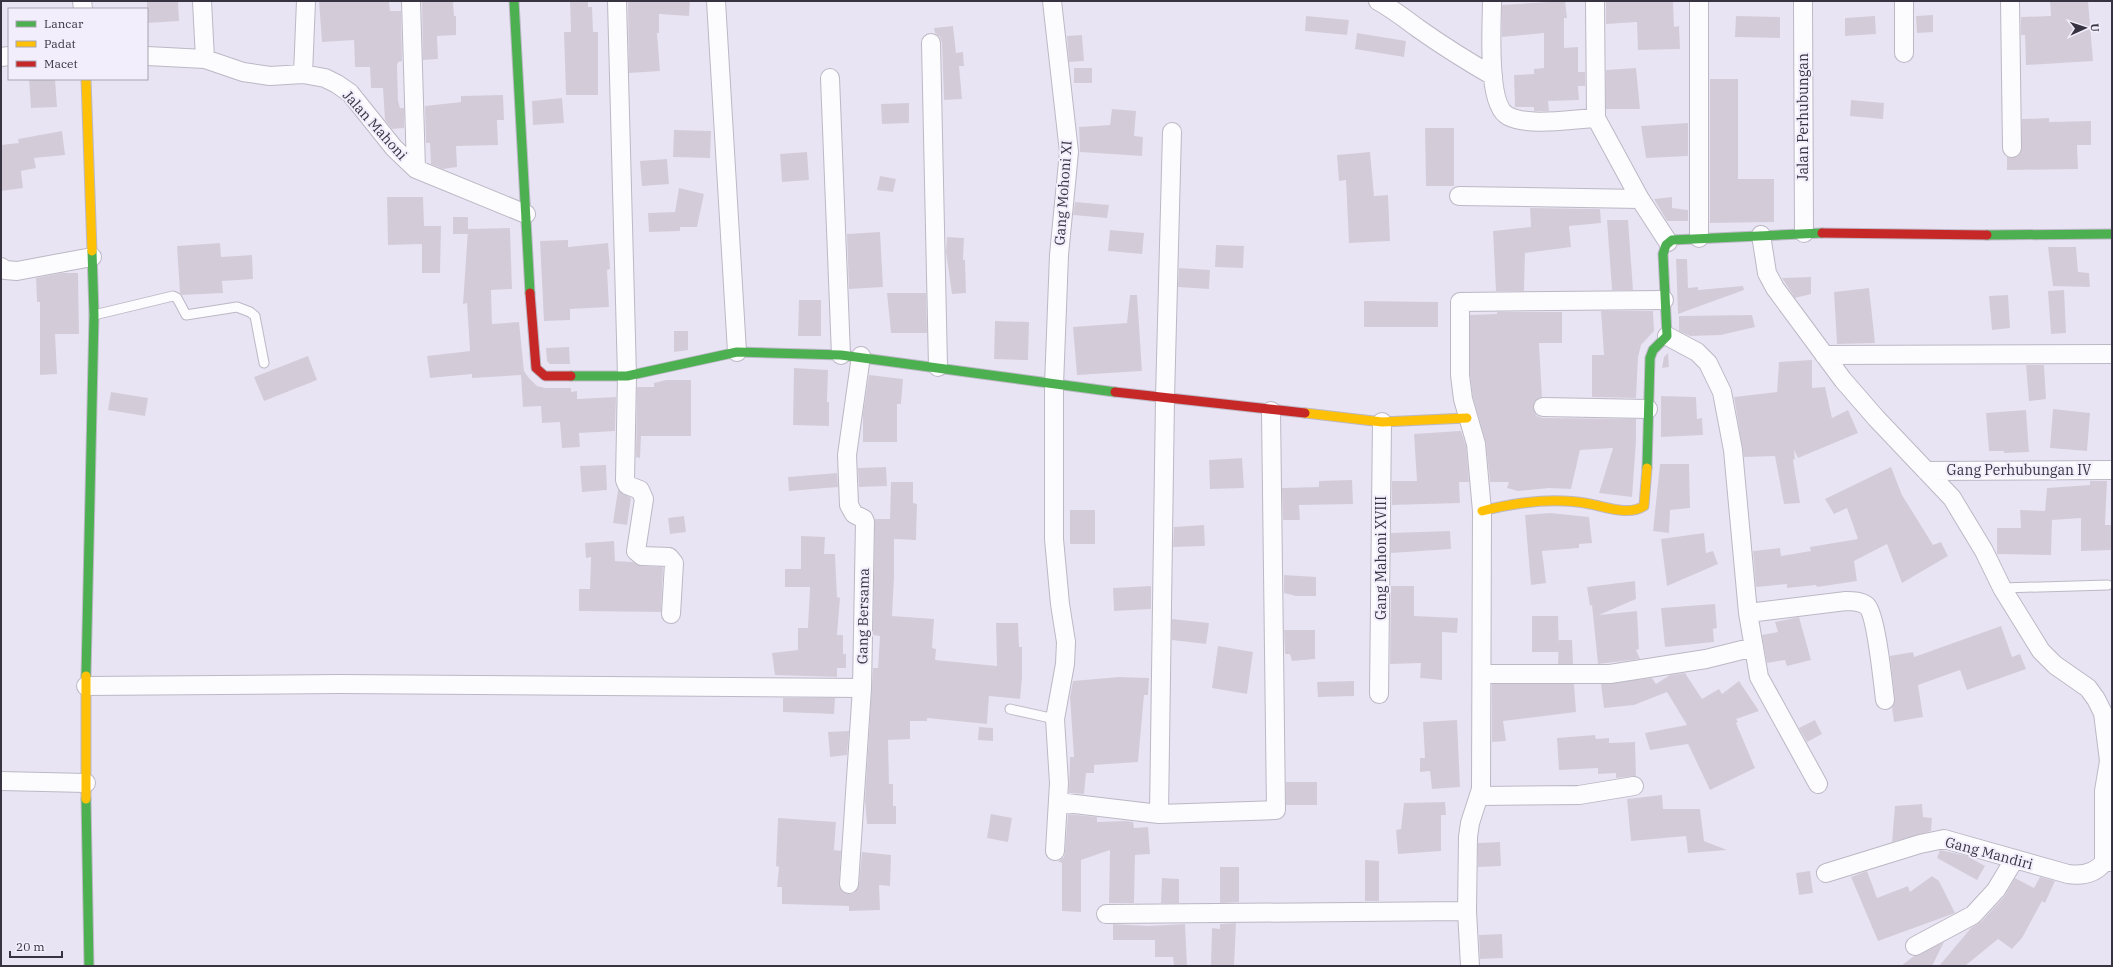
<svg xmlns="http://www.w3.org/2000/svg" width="2113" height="967" font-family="'IBM Plex Serif',serif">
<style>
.building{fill:#d3ccd8}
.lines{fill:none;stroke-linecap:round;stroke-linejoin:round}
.lane-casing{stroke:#bcb8c5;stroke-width:11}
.street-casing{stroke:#bcb8c5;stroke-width:20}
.fast-casing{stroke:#bcb8c5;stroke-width:11}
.slow-casing{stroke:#bcb8c5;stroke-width:11}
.jam-casing{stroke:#bcb8c5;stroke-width:11}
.lane{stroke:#fcfbfd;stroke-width:9}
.street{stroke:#fcfbfd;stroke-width:18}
.fast{stroke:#4caf50;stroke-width:9}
.slow{stroke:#ffc107;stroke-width:9}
.jam{stroke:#c62828;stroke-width:9}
.labels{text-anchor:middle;stroke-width:4;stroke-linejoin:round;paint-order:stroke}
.street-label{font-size:14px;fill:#383341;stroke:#f2eefc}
</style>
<rect width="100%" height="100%" fill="#e9e4f4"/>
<path class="building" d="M147,1H178L179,21L147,23Z
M319,1H389L390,11H401L402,61L398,62L397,66L398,101L400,108H404V128L392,129L385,120L383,88H371L370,67H355L354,40L322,42Z
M422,1H453L454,16H456V35L437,36L438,59L423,60Z
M570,1H588V7H592L593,32H598V95H566L564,32H571Z
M628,1H690L689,16L659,14V33H657L660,71L629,73Z
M1565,1L1567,18H1564V48L1578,47V72H1585V86H1578L1579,100L1548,101L1549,111H1534V107H1515L1514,75L1534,74V69L1544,68V33L1502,37V5Z
M1606,1H1673L1674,27L1679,26L1680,49L1638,50L1637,22L1606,24Z
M2050,1H2088L2093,61L2026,65L2025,35H2021V17L2051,16Z
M1933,15V32L1917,33L1916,16Z
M1306,16L1349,20L1347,35L1305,31Z
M1736,16L1780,17V38L1735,37Z
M1875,16L1876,34L1845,36V18Z
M953,26L956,53L963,52L964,66H959L962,99L944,100L942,43L940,37L935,33L934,28Z
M1357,33L1406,41L1404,57L1355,49Z
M1082,35L1084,61L1069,62L1067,36Z
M1074,68H1092V83H1074Z
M1636,68L1640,109H1606V70Z
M29,79H55L57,107L31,108Z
M1710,79H1738V179H1774V222L1710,223Z
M503,95L504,120H497L498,145L456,146L457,167L443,169L431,164L430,143H426L425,106L461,102V96Z
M562,98L564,123L533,125L532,101Z
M1851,100L1884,103L1883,119L1850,116Z
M909,103V123L882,124L881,104Z
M1112,109L1136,111L1134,136L1143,137L1142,156L1080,152L1079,127L1110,125Z
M2049,118V122L2091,121V145H2077L2078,169L2007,170V157H2017L2021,153L2022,119Z
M1688,123V156L1646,158L1641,126Z
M1425,128H1454V186H1426Z
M674,130L711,131L710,158L673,157Z
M62,131L65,155L34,158L36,168L21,171L23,188L1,191V145L19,143L18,139Z
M807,152L809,180L782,182L780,154Z
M1370,152L1374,196L1388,195L1390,241L1349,243L1346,180L1339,181L1337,155Z
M667,159L669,184L642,186L640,161Z
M880,176L896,179L893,192L877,190Z
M679,188L704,194L697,227H680V231L649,232L648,213L675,212Z
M387,197H423L424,226H441L440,273H422V244L388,245Z
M1672,197V208L1688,210V221H1667L1654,199Z
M1075,202L1109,205L1107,218L1073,215Z
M1530,208L1600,209L1601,223L1569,226L1571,247L1525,253L1524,291H1496L1493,231L1531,227Z
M453,217H468V234H453Z
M1607,220H1628L1633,290H1612Z
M510,228L512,289L491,290L492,324L519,322L524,371L528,377L537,386L545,388H571V392L577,391V399L616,397L615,431L579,433L580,447L562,448L560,422L542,423L541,406L523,407L521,375L472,378V374L430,378L427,356L470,351L467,303L463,304L468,229Z
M1110,230L1144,233L1142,254L1108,251Z
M880,232L883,287L849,289L847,234Z
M947,237L964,238L963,260H965L966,293L952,294L946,252Z
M568,240V247L608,243L610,269L607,270L609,307L570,309V320L544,321L540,241Z
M220,243L221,257L252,255L253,279L222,281L223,293L182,295L180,293L177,246Z
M1216,245L1244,246L1243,268L1215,267Z
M2048,247H2076L2078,272L2089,273L2090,287L2053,286Z
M1676,259H1687L1688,288L1698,287V290L1743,286L1744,290L1678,314Z
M1179,268L1210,270L1209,289L1178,287Z
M62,273H78L79,334H55L57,374L40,375V302H37L36,278Z
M1811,277V294L1795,298L1782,278Z
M1869,288L1875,343L1837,344L1834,292Z
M2064,290L2066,333L2051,334L2048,291Z
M887,293H926L927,333H891Z
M1130,295H1137L1142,371L1077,375L1073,327L1127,323Z
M2008,295L2010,328L1992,330L1989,296Z
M799,300H821V336H798Z
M1364,301L1438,302V327H1364Z
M1601,311H1653L1654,331L1641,345L1638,357L1636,398L1592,397V355H1604Z
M1497,312H1562V343H1539L1542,397L1534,402V412L1537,416L1543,418L1636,419V441L1632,497L1599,493L1613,448L1580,450L1571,489L1549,488L1518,491L1507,488L1509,482H1490L1486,443L1473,397L1470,374V315L1497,314Z
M1752,315L1755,327L1721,335L1690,336L1679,331V316Z
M995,321L1029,322L1028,360L994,359Z
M674,331H688V350L674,352Z
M569,347L570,364H550L547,361L546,348Z
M1668,353L1669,367L1662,368L1664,357Z
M308,356L317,380L264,401L254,377Z
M1812,360V388L1825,387L1832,418L1848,410L1858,433L1798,458L1794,450L1795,459L1793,460L1800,503L1784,504L1775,456L1744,457L1734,397L1777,392L1779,362Z
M2026,365H2044L2046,399L2029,401Z
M794,368L828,370L827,402H829V426L793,425Z
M869,375L903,379L901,404H897V442H863V414Z
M666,380H691V436H641L640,458L636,457L637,387H654V383Z
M111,392L148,398L145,416L108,410Z
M1661,396L1696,397L1697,419L1702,418L1703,435L1661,437Z
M2053,409L2090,413L2087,451L2050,448Z
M2026,410L2029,452L2004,453V451H1989L1986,413Z
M1459,431H1461L1466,446L1469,482H1459L1460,503L1392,505V481H1417L1414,434Z
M1242,458L1244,488L1210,489L1209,460Z
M1660,464H1689L1690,508L1670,510L1669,533L1653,531Z
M606,465L607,490L582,492L580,466Z
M886,467L887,486L859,487L858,468Z
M1891,467L1902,495L1933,545L1941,542L1948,556L1902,583L1887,544L1854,561L1857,581L1817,587L1816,585L1787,588V584L1756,587L1753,551L1780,548L1781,556L1811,551L1810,547L1858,539L1847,508L1834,514L1825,499Z
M837,473L838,487L789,491L788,477Z
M1352,480L1353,504L1299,505L1300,520H1283L1282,488L1319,487V481Z
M2090,481H2107L2105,525H2112V550L2081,551V518L2052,520L2051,555L1997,554V528H2021L2020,510L2045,511L2047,488L2090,485Z
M891,482H913V503L917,504L916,540L894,539V578L892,616L934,619L932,648L936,649L935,660L997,666L996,623H1018L1019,647H1022V678L1020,699L989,696L987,724L927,718V721H910V739L888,740L889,784H893V806H896V824H867L865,801L873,668H878L880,636L873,635L875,519H890Z
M618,490L631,498L627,525L613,523Z
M1070,510H1095V544H1070Z
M1550,513L1589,517L1592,543L1579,544V548L1542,551L1546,583L1531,585L1525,515Z
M684,516L686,532L670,534L668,518Z
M1204,525L1205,546L1173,547L1174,527Z
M1450,531L1451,549L1391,553V533Z
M1704,533L1706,553L1713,551L1718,564L1667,586L1661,539Z
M801,536L825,537L824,554H835L837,597L840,598L837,635H843V654H846V668H837V677L775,675L772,653L798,650V628H808L810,587H785V569H801Z
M614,541L615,561L633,562L642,566L663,567L661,612L579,611V589H590L591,557L586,558L585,543Z
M1284,575L1316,577V596H1296L1284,593Z
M1635,581L1636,599L1599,615L1637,611L1639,649L1636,650L1640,659L1598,664L1592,605L1590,606L1587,587Z
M1151,586V609L1114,611L1113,588Z
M1391,586H1414V616L1458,618L1457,633L1442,632V680L1420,678L1421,663L1390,664Z
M1715,604L1717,628L1713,629L1714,642L1665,647L1661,608Z
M1532,616H1558L1559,652H1532Z
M1799,617L1811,660L1787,666L1785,660L1767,663L1762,635L1778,632L1775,622Z
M1172,619L1209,623L1206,644L1172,640Z
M2001,626L2012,657L2020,654L2026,669L1967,690L1960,670L1918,685L1923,717L1894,722L1892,708L1895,699L1890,656L1913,652L1914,657Z
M1284,630H1315V659L1292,661L1290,654H1285Z
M1559,640H1572L1573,664H1558Z
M1218,646L1253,652L1247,694L1212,688Z
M1685,673L1702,699L1719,689L1722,694L1739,681L1759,711L1736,719L1738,722L1736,723L1755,768L1710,790L1688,744L1650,750L1645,733L1687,725L1667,692L1634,705L1604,708L1601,684L1652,678L1656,684L1670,675Z
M1119,677L1149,678L1148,695H1144L1138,762L1094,765V773H1086L1084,794L1069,793L1070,757H1074L1070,697L1073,681Z
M1354,681V696L1318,697L1317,682Z
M1492,684H1574L1576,712L1503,721L1506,741L1492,742Z
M783,698H835L834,714L783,712Z
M1457,720L1460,787L1432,789L1430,771L1420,772V758H1425L1423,722Z
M1815,720L1822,734L1807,742L1799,728Z
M979,727L993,728V741L978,740Z
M849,731L847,755L830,757L828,732Z
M1595,735L1596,739L1609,738V743L1635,742L1636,776L1616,778V773L1598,774V768L1559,770L1557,738Z
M1286,782H1317V805H1286Z
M1662,795L1663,809H1700L1704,841L1727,850L1688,853L1686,836L1631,841L1627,799Z
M1445,802L1446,815H1441V851L1398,854L1396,830L1401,829L1404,803Z
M1922,804L1923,817L1932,818L1931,831L1892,842L1895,806Z
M991,814L1012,818L1008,842L987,838Z
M1068,814L1097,817V822L1126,821L1133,822L1134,828L1148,827L1150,854L1135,855L1134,903H1109L1110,850L1081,860V912L1062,911V863L1059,862V861L1064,857L1065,852Z
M778,818L836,822L834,850L841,851L839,884L843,892L848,894L854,893L859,885L862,852L891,855L890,886L879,885L880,910L849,911V906L782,904V887H777L779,867L776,866Z
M1500,842L1501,866L1478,867V843Z
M1940,850L1967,856L1985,866L1977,880L1937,858Z
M1365,860L1379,861V901H1365Z
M1220,867H1239V902L1220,903Z
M1810,871L1813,893L1799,895L1796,873Z
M1867,871L1877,898L1908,886L1910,892L1932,876L1939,881L1955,913L1878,941L1851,877Z
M2040,877L2055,881L2045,903L2042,901L2022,938L2012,949L1998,939L1965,966H1939L1971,928L1981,922L2004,897L2015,878L2034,888Z
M1162,878L1179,879V903H1161Z
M1236,923L1234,966H1211L1212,928L1220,929V924Z
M1113,924L1148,926L1185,924L1187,966H1174L1173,957H1155V940H1113Z
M1502,934L1503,958L1480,959L1479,935Z
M1944,942L1932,966H1901L1914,956Z"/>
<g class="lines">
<defs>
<path id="lane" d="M94,315L173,296L177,298L186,315L237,307L250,312L255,316L264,363
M2002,588L2108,585
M1010,709L1055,719"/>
<path id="street" d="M82,1L83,9
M202,1L205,59
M411,1L416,169
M617,1L627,376L625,480L627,485L640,490L644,499L636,551L642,556L669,557L674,563L671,614
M716,1L737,352
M1052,1L1069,152L1059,255L1054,385V539L1060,604L1066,642L1065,664L1055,719L1059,783L1055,851
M1378,1C1393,9 1405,19 1419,29C1443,46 1467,61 1493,76
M1492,1C1492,24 1486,105 1508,116C1529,127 1572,119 1596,118
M1595,1L1596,118L1640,199L1668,242
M1699,1V238
M1803,1L1804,233
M2010,1L2012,148
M931,43L938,367
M1904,53V1
M147,56L205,59L243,72L270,76L303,74L325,78L337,84L350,93L394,148L416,169L526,214
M1,57L9,56
M303,74L306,1
M830,78L841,355
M1459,196L1640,199
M1761,235L1767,273L1775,288L1843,380L1876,418L1952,498L1984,551L2002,588L2041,651L2055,665L2088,688L2096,699L2103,713L2109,761L2104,791V862H2112
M1,267L5,270L17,271L92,257
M1667,336L1697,352L1708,363L1722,392L1733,450L1748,613L1759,677L1818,784
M1824,355L2112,354
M1543,407L1648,409
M1926,471L2112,470
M1748,613L1846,601C1853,601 1861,601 1867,606C1876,615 1883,683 1885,700
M1482,674H1610L1706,659L1754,647
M86,686L340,684L862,688
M1379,694L1382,422
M1,781L86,783
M1480,796L1579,795L1634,786
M1058,802L1159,814L1276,810L1271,411
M1159,814L1165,398L1172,132
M1826,873L1920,844L1944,839L2068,874C2082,876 2095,874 2104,862
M849,884L862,688L865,522L864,519L854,514L849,505L847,455L861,356
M1106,914L1467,911
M1915,946L1973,915L1996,890L2014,860
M1470,966L1467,911L1468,837L1470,823L1481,789L1482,511L1476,444L1463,399L1460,375V302L1664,300"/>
<path id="fast" d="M514,1L530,293
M1987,235L2112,234
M571,376H627L737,352L841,355L1115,392
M1647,468L1650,358L1653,350L1667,336L1663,254L1666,245L1672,240L1822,233
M86,676L94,315L92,251
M86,799L89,966"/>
<path id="slow" d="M86,79L92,251
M1305,413L1382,422L1467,418
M1482,511C1517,502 1553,497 1590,504C1606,507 1629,516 1644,506L1647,468
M86,676V799"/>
<path id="jam" d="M1822,233L1987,235
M530,293L536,368L545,376H571
M1115,392L1305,413"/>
</defs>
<use href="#lane" class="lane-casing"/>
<use href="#street" class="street-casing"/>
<use href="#fast" class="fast-casing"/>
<use href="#slow" class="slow-casing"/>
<use href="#jam" class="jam-casing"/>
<use href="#lane" class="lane"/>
<use href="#street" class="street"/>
<use href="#fast" class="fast"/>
<use href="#slow" class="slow"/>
<use href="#jam" class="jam"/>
</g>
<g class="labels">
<g class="street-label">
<text transform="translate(1803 117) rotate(-90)" y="5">Jalan Perhubungan</text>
<text transform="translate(375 125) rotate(48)" y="5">Jalan Mahoni</text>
<text transform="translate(1063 193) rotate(-86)" y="5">Gang Mohoni XI</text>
<text x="2019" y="475">Gang Perhubungan IV</text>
<text transform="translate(1381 558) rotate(-90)" y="5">Gang Mahoni XVIII</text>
<text transform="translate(863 616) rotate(-89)" y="5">Gang Bersama</text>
<text transform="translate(1989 853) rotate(15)" y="5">Gang Mandiri</text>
</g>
</g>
<rect width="2113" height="967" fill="none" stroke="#383341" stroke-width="4"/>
<rect x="8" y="8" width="140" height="72" fill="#f2eefc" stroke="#a8a3b1"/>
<rect x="16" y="21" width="20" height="6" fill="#4caf50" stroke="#a8a3b1"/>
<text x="44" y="28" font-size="12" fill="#383341">Lancar</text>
<rect x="16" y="41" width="20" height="6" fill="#ffc107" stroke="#a8a3b1"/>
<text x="44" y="48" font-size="12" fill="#383341">Padat</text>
<rect x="16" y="61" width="20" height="6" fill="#c62828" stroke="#a8a3b1"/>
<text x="44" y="68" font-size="12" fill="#383341">Macet</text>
<g transform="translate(2085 28) rotate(87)" stroke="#f2eefc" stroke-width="3" paint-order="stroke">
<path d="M0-3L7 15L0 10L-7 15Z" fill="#383341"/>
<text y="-6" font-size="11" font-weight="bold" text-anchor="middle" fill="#383341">U</text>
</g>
<path d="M10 951v6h52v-6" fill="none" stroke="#383341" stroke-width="2"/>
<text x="16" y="951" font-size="12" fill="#383341" stroke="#f2eefc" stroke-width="3" paint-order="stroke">20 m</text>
</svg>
